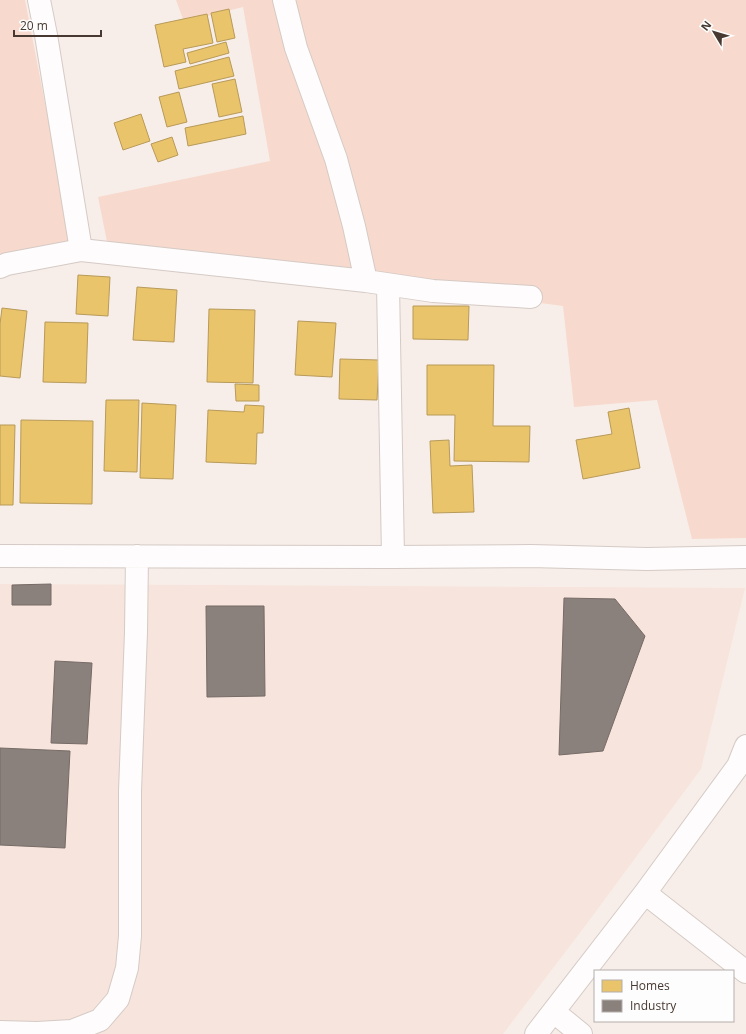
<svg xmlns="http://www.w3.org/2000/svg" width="746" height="1034" font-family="'Open Sans',sans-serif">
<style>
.built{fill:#f7e4dc}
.green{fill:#f7dacd}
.homes{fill:#e9c46a;stroke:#b89a59}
.industry{fill:#8a817c;stroke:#766b66}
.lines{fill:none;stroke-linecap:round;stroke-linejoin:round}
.street-casing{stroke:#d5cac5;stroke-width:24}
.street{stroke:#fefcfc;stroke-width:22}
</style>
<rect width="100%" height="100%" fill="#f7eeea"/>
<path class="built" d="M0,584L745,588L701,769L585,926L503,1034H0Z"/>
<path class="green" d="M0,0H25L73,248L0,255Z
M176,0H746V538L692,539L657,400L574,407L563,306L108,247L98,197L270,161L243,7L184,22Z"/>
<path class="homes" d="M229,9L235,38L217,42L211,13Z
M207,14L213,43L183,49L186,62L164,67L155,25Z
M226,42L229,53L190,64L187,53Z
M229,57L234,76L179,89L175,71Z
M235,79L242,112L219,117L212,84Z
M179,92L187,122L167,127L159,97Z
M141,114L150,141L123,150L114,123Z
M243,116L246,134L188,146L185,128Z
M172,137L178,155L158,162L151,144Z
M78,275L110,277L108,316L76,314Z
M137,287L177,290L174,342L133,340Z
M413,306H469L468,340L413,339Z
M2,308L27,311L20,378L0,376V324Z
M209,309L255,310L253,383L207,382Z
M298,321L336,323L332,377L295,375Z
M45,322L88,323L86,383L43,382Z
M340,359L379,360L377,400L339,399Z
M427,365H494L493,426H530L529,462L454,461L455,415H427Z
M235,384L259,385V401H236Z
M106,400H139L137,472L104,471Z
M142,403L176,405L173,479L140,478Z
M245,405L264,406L263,433H257L256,464L206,462L208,410L244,412Z
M629,408L640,468L583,479L576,440L612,434L608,412Z
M21,420L93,421L92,504L20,503Z
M0,425H15L13,505H0Z
M449,440L450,466L472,465L474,512L433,513L430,441Z"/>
<path class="industry" d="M51,584V605H12V585Z
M564,598L615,599L645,636L603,751L559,755Z
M206,606H264L265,696L207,697Z
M55,661L92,663L87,744L51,743Z
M0,748L70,751L65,848L0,845Z"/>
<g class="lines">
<defs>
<path id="street" d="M39,0L46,35L81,250
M284,0L296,48L336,159L354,226L366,281
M0,267L7,264L81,250L366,281L433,291L531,297
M388,285L393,557
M0,556L393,557L531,556L647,559L746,557
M645,893L746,972
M554,1012L581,1034
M0,1032L37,1033L72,1031L100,1020L118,999L127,968L130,936V791L136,632L137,556
M536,1034L645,893L738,766L746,746"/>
</defs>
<use href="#street" class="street-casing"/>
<use href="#street" class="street"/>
</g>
<rect x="594" y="970" width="140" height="52" fill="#fdfdfd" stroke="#b4aeab"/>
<rect x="602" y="980" width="20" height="12" fill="#e9c46a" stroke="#b4aeab"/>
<text x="630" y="990" font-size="12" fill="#473831">Homes</text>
<rect x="602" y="1000" width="20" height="12" fill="#8a817c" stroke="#b4aeab"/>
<text x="630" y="1010" font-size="12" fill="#473831">Industry</text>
<g transform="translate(714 32) rotate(308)" stroke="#fdfdfd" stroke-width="3" paint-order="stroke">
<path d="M0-3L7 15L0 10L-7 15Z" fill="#473831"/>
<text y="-6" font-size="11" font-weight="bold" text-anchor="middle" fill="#473831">N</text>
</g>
<path d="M14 30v6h87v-6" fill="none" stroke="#473831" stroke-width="2"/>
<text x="20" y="30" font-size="12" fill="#473831" stroke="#fdfdfd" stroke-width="3" paint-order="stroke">20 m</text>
</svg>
